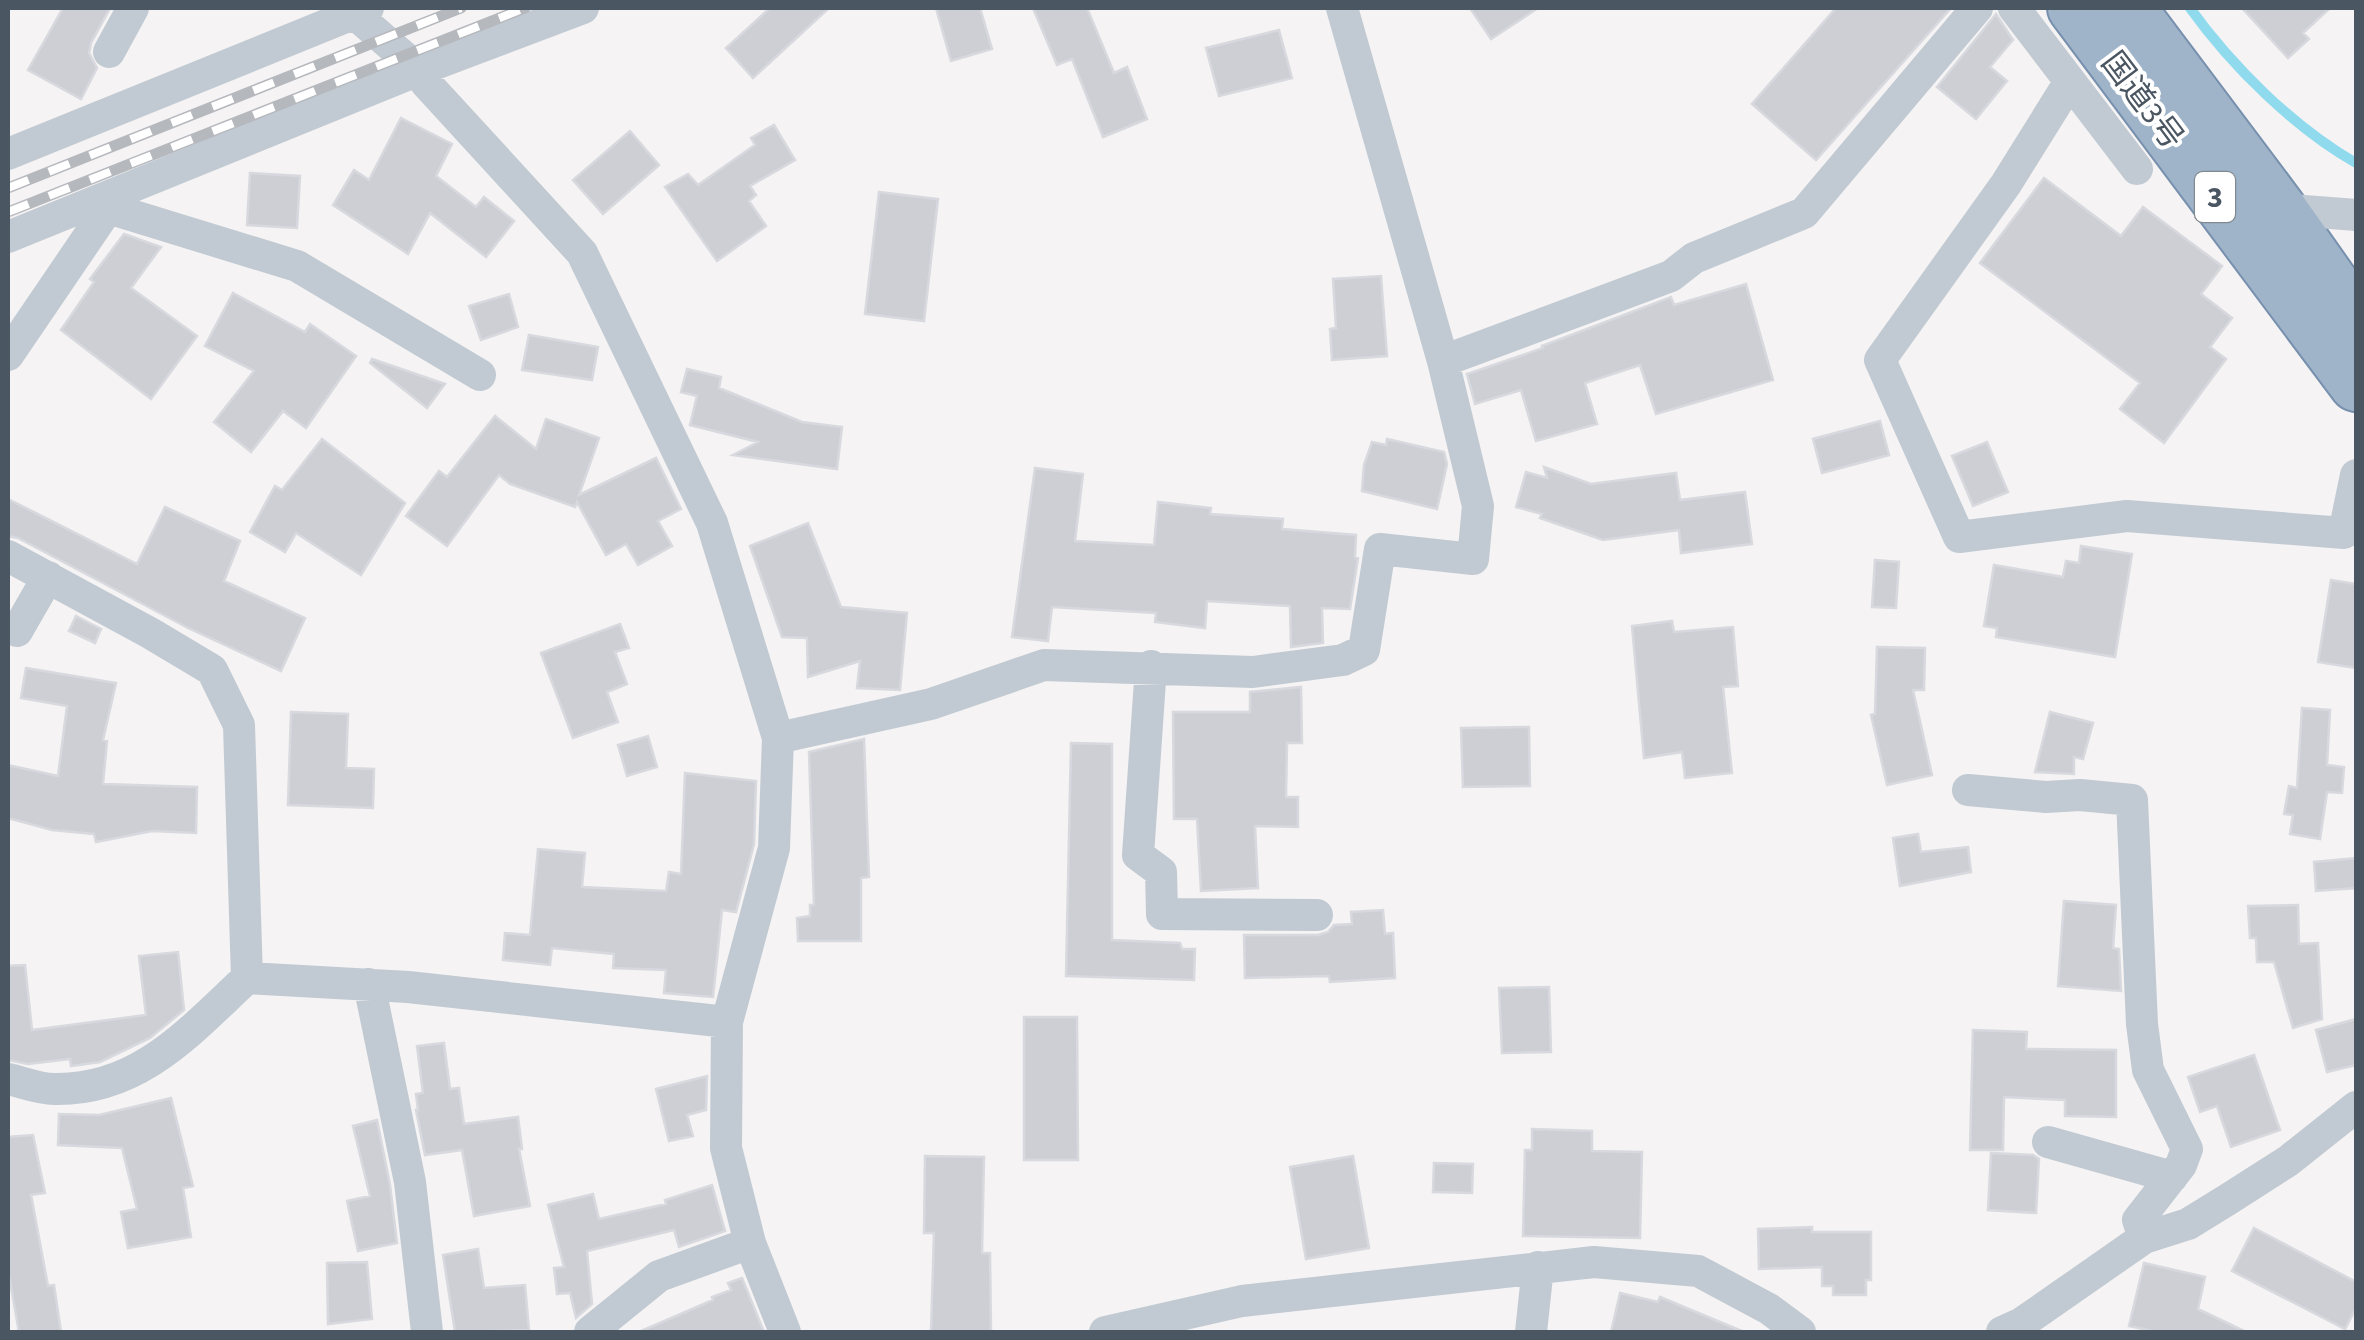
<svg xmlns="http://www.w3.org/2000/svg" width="2364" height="1340" font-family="'Source Sans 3','Noto Sans JP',sans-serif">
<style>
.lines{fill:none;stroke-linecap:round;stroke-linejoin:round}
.stream{stroke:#90daee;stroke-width:10}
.building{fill:#cdcfd5;stroke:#d7d9de;stroke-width:2.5}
.trunk-casing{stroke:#7690ad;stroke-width:56}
.minor{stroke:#c1cad2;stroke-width:32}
.trunk{stroke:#9fb4c9;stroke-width:52}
.rail-casing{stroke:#b5b8bd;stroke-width:11}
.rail{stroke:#fff;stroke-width:8;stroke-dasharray:22;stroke-linecap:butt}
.labels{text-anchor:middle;stroke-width:8;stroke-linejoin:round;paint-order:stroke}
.shield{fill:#fff;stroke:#808990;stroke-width:2.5}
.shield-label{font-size:30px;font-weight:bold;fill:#4a5661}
.street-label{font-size:32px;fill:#4a5661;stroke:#fff}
</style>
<rect width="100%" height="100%" fill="#f5f3f3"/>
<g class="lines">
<path class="stream" d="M2190,8C2231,65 2294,128 2356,163"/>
</g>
<path class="building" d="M63,8H110L91,43L89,53L97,68L81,99L28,70Z
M770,8H829L753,78L726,48Z
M936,8H980L992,49L951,61Z
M1033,8H1087L1114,73L1127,67L1147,119L1103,137L1072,59L1057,65Z
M1470,8H1538L1491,39Z
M1836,8H1951L1816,160L1752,104Z
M2242,8H2330L2303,33L2309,39L2288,58Z
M1996,14L2013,40L1990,67L2007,81L1976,119L1937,87Z
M1279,30L1292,78L1219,96L1206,48Z
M401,118L452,144L436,176L476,207L484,197L514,221L486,257L430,213L408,254L333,205L354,170L369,180Z
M774,125L795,160L750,186L756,195L749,201L766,226L717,261L665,187L688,174L698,185L755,145L751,138Z
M630,131L659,165L603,214L573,180Z
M250,173L300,176L297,228L247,225Z
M2044,178L2121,236L2143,207L2222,266L2201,294L2232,318L2210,347L2226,359L2164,443L2120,409L2140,383L1980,263Z
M879,192L938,199L924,321L865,314Z
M124,234L161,247L131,288L197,336L151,399L61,330L94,282L90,279Z
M1381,276L1387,356L1332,360L1330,329L1336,328L1333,279Z
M1746,284L1773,380L1656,414L1640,365L1585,383L1597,424L1536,441L1521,390L1475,404L1467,374L1543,348L1542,346L1671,297L1674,305Z
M233,293L305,332L310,324L356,356L306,428L283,411L251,452L214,422L254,371L205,346Z
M509,294L518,327L481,340L469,306Z
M529,335L598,347L592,380L522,370Z
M372,359L445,384L427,408L370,363Z
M687,369L721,377L719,388L802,422L842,427L837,469L733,455L758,442L690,425L697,396L681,392Z
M495,416L536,449L546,419L599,438L579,495L656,458L681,509L658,521L672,546L638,565L626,544L606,555L577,502L575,507L510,484L499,475L447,546L406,516L439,471L447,477Z
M1880,421L1889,455L1822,473L1813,439Z
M322,439L405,503L361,575L296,533L285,552L250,532L275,486L282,490Z
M1387,439L1444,452L1447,464L1437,509L1362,491L1364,465L1372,442L1386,445Z
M1987,442L2008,492L1973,506L1952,456Z
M1544,467L1591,484L1676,473L1680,500L1745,492L1752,544L1681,553L1679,530L1603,540L1540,518L1542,514L1516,507L1526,472L1547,478Z
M1035,468L1083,474L1075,541L1154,545L1158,502L1211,508L1210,514L1283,519L1282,529L1356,535L1355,557L1358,558L1350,609L1322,608L1323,643L1291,647L1290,606L1207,601L1205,628L1155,622L1156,613L1052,607L1048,641L1012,637Z
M8,499L137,564L165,507L240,541L224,581L305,618L281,671L188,628L18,538L8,536Z
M808,523L841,607L907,613L900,690L857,688L860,661L808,677L807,638L782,637L750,546Z
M2081,546L2132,554L2115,657L1996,637L1997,628L1984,626L1994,565L2063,577L2066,561L2079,563Z
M1875,560L1899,562L1896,608L1872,607Z
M2331,580L2356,584V668L2318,662Z
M76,616L101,629L95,643L69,631Z
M1672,621L1674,632L1733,627L1738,686L1723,687L1732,773L1685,778L1682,752L1644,758L1632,626Z
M620,624L629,648L615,652L627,684L607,692L618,722L573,738L541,653Z
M1877,647L1925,648L1924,690H1913L1932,775L1887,785L1871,715L1875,714Z
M26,668L116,683L103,740L107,741L103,784L197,787L196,833L152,831L96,842L94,834L52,830L8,818V765L58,776L67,706L21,698Z
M1301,687L1302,743H1287L1286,797H1298V827L1255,826L1258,888L1201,891L1197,819H1174L1173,712H1250V692Z
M2302,708L2330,710L2327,765L2344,767L2342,793L2327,792L2320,839L2290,834L2293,815L2284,814L2289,786L2297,788Z
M291,712L348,714L346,768L374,769L373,808L288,805Z
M2050,712L2093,723L2083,759L2074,757V774L2035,772Z
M1529,727L1530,786L1463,787L1461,728Z
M648,736L657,767L627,776L618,745Z
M864,739L869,877L861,878V941H798L797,918L810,916V905H814L809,752Z
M1071,743L1112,744V940L1180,943L1182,949H1195L1194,980L1066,976Z
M685,773L756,781L754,844L736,912L722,910L713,997L664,993L666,970L613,968L614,954L552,948L550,965L503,960L505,933L530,935L538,849L585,853L582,887L666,891L669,872L681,874Z
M1918,834L1921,852L1968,847L1971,872L1900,886L1893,838Z
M2356,858V888L2316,891L2314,862Z
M2064,901L2116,905L2113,948L2119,949L2121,991L2058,986Z
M2298,905L2299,944L2318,943L2322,1019L2293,1028L2274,962H2257L2256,938H2250L2248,906Z
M1383,910L1385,934L1393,933L1395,978L1330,982L1329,976L1245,978L1244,935H1318L1328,932L1334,925L1352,924L1351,912Z
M178,952L184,1010L150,1038L100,1062L71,1066L70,1059L28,1064L8,1060V966L25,965L32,1030L146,1015L139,956Z
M1549,987L1551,1052L1502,1053L1499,988Z
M1024,1017H1077L1078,1160H1024Z
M2356,1019V1065L2327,1072L2316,1030Z
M1973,1030L2027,1032L2026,1049L2116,1050V1117L2065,1116V1100L2004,1097L2003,1150H1970Z
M444,1043L450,1089L459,1088L464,1124L518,1117L522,1149H519L530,1206L474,1216L462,1150L425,1155L416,1110H418L416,1094L423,1093L417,1046Z
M2254,1055L2280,1130L2231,1147L2217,1106L2200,1112L2188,1077Z
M707,1076L706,1110L687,1115L693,1136L669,1141L656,1089Z
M171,1098L193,1186L183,1188L191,1237L128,1248L121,1212L137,1209L122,1148L58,1145L59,1114L99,1115Z
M377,1120L390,1185L397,1243L358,1251L347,1201L370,1196L353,1126Z
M1532,1129L1592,1131V1151L1642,1152L1640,1238L1523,1236L1525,1150H1532Z
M33,1135L45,1193L31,1195L48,1286L54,1285L61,1332H19L8,1270V1137Z
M1991,1153L2033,1155L2039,1159L2036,1213L1988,1210Z
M925,1156L984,1157L982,1253H990L991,1332H931L934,1233H924Z
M1353,1156L1369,1248L1306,1259L1290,1167Z
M1434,1163L1473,1164L1472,1193L1433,1192Z
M712,1185L725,1231L679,1247L674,1230L587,1251L592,1304L576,1318L570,1293L557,1294L554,1268L564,1267L548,1205L593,1194L599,1219L666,1204L665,1200Z
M1812,1227V1232H1871V1280H1866V1295H1833V1286H1822V1267L1759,1269L1758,1229Z
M2254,1228L2356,1282V1308L2345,1329L2232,1271Z
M478,1249L484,1288L525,1285L529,1330L455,1332L443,1255Z
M367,1262L372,1319L328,1324L327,1263Z
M2144,1263L2205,1277L2198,1309L2246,1332H2158L2129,1326Z
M742,1278L764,1332H639L713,1300L712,1297L731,1290L728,1283Z
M1620,1293L1658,1302L1660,1297L1744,1332H1611Z"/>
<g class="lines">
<defs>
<path id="trunk" d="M2074,8L2356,385
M2129,8L2280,209L2356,317"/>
</defs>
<use href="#trunk" class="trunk-casing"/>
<path class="minor" d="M348,8L419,70L426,83L582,253L712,523L778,738L774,848L727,1022L726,1148L750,1243L785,1332
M2014,8L2137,169
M109,52L133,8
M2069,83L2006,184L1880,360L1959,537L2127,516L2344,533L2356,475
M8,154L368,8
M2280,209L2356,215
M8,237L419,70L583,8
M8,355L108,208L297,266L480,375
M1443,361L1671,276L1694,258L1804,213L1977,8
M8,556L150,633L212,670L239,725L247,978
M17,631L48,577
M1151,666L1138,855L1161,872L1162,914L1317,915
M778,738L931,704L1044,665L1253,672L1343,660L1364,650L1380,549L1473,559L1478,506L1443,361L1342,8
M1968,790L2046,797L2080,795L2132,800L2142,1024L2148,1070L2187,1149L2181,1165L2138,1220L2144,1238
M369,984L410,1182L427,1332
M8,1079C22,1082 39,1089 54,1089C139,1091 190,1031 247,978L408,987L727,1022
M2048,1142L2172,1177
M590,1332L659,1276L750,1243
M1105,1332L1242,1301L1594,1262L1698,1271L1769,1309L1800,1332
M1531,1332L1538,1267
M2002,1332L2022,1323L2144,1238L2188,1224L2227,1200L2288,1161L2356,1107"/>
<use href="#trunk" class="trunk"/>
<defs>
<path id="rail" d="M8,188L461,8
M8,212L525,8"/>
</defs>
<use href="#rail" class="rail-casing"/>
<use href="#rail" class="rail"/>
</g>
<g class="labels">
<rect class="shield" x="2195" y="172" width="40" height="50" rx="8"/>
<g class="shield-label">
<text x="2215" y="207">3</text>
</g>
<g class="street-label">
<text transform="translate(2143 100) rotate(53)" y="11">国道3号</text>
</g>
</g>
<rect width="2364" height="1340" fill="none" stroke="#4a5661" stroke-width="20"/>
</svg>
